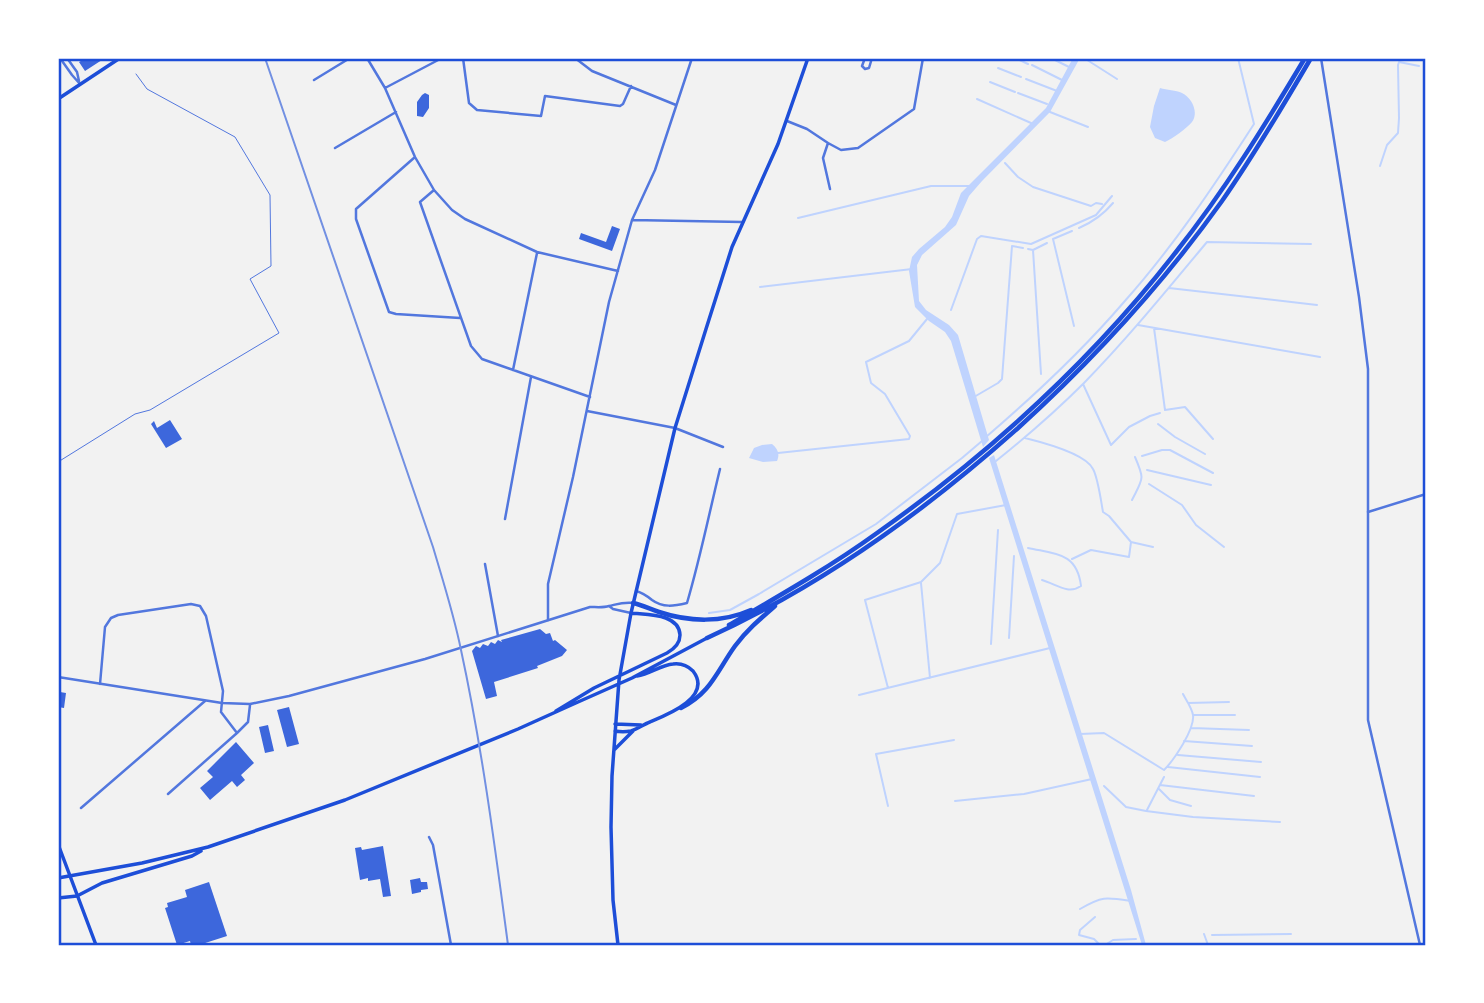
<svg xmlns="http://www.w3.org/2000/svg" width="1484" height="1003" font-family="'IBM Plex Sans',sans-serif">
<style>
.water{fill:#bfd3fe}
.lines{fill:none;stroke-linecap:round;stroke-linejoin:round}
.stream{stroke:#bfd3fe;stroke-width:2}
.building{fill:#3d67dc}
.service{stroke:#5277de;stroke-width:1}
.minor{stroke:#5277de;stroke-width:2.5}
.tertiary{stroke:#5277de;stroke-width:2.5}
.secondary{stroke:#1d4ed8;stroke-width:3.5}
.primary{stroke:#1d4ed8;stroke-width:3.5}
.trunk{stroke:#1d4ed8;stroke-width:4.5}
.rail{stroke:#7290e2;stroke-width:2}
.neatline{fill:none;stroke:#1d4ed8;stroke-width:2.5}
</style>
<rect width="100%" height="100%" fill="#f2f2f2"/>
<path class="water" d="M1073,58H1080L1050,112L982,181L969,196L956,225L922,255L917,265L919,301L926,310L949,325L958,335L989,440L983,447L951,341L945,332L929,321L915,307L909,271L912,257L919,249L945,227L952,217L961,193L1046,108Z
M1160,88C1167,90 1176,90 1182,93C1192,98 1199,112 1192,122C1187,128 1172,139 1165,142L1155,138L1150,127L1154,106Z
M772,444C778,449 780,454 777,461L763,462L749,458L754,448L762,445Z
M994,455L1131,890L1146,945H1142L989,458Z"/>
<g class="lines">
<path class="stream" d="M1015,58L1028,64
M1051,58L1069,67
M1084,58L1117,79
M1421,59V58
M1032,65L1062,80
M998,68L1021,77
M1026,79L1057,91
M990,82L1015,92
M1018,93L1047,104
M977,99L1031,123
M1050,112L1088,127
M1005,163L1018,177L1033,187L1091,206L1096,203L1102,204
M1380,166L1387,145L1398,133L1399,118L1398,65L1399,62L1419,66
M798,218L931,186H969
M1079,228C1093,222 1103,215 1113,203
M1072,231L1053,239L1074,326
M1028,249L1033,250L1047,243
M1033,250L1041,374
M760,287L912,269
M1169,288L1317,305
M951,310L977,239L981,236L1031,244L1096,215L1112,196
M1138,325L1320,357
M1154,328L1165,410L1185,407L1213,439
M1083,384L1111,445L1129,427L1150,416L1160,413
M974,397L998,383L1002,379L1012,246L1023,248
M1158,424L1175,437L1205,454
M986,437C1035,395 1082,351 1124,302C1173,247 1214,186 1254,124L1238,58
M1025,438C1041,442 1086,454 1093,469C1098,478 1101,501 1103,512L1109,516L1131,542L1153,547
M778,453L909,439L910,436L885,394L871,383L866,362L909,341L927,319
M1142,456L1162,450H1170L1213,473
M996,461C1026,437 1056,411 1084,383C1128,338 1167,290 1207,242L1311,244
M1147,470L1211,485
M1149,484L1182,505L1196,525L1224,547
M1132,500C1143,478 1145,480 1135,457
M1028,548C1055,554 1077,552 1081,586C1068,595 1056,584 1042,580
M1072,559L1091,550L1129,557L1131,542
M921,583L930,678
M709,613L730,610L759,594L876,524L962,458L982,441
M1009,638L1014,556
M991,644L998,530
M888,688L865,600L921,582L940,563L957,514L1006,505
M859,695L1050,648
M1188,703L1229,702
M1194,715H1235
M1191,728L1249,730
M1080,734L1104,733L1164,770C1174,760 1195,729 1193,715C1192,708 1186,700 1183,694
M1184,741L1252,746
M1178,755L1261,762
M1168,767L1260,777
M1160,785L1254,796
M1104,786L1126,807L1146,811L1193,817L1280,822
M1159,789L1170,800L1191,806
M955,801L1024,794L1092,779
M888,806L876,754L954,740
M1147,810L1164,777
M1080,909C1102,896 1106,897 1131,901
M1095,917L1080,930L1079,935L1094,939L1100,945
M1204,934L1208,945
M1212,935L1291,934
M1105,945L1113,940L1136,939"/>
</g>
<path class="building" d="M86,58H105L85,71L79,62Z
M425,93L429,95V108L423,117L417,116V102L422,95Z
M612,226L620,229L612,251L579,239L581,233L606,242Z
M170,420L182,439L166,448L151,424L154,421L157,428Z
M540,629L546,634L550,633L553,641L555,640L567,650L562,656L537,666L538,668L494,682L497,696L486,699L472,651L476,646L480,648L483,644L488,646L491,642L495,644L498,640L502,642L501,640Z
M60,692L66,693L64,708L58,707Z
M289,707L299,744L287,747L277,710Z
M268,725L274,751L265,753L259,727Z
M236,742L254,763L241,775L245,780L237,787L232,781L210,800L200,788L213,777L207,771Z
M383,846L391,896L383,897L380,879L368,881V878L360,880L355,848L361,847L362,850Z
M420,878L421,882H427L428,889L421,890V892L412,894L410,880Z
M209,882L227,936L199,945H191L190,941L177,945L165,908L168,907L167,903L187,897L185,890Z"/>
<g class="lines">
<path class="service" d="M58,462L135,414L150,410L279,333L250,279L271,266L270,195L235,137L147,89L136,74"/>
<path class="minor" d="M60,58L72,75L80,84
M67,58L77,72L79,81
M367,58L385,88L415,157L434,190L452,210L465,219L537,252L618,271
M463,58L469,103L477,110L541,116L545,96L620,106L623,104L631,86
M575,58L592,71L676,105
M865,58L862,66L865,69L869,68L872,58
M314,80L350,58
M385,88L442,58
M787,121L807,129L828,143L823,158L830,189
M828,143L841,150L858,148L914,109L923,58
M335,148L396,112
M415,157L356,209V219L389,312L396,314L460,318
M434,190L420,202L471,346L482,359L590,397
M632,220L742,222
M513,370L537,253
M587,411L675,428L723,447
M1368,512L1426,494
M505,519L531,377
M485,564L498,636
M636,591C643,593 646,595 652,600C663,608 674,606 687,603C700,559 709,514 720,469
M548,620V584L573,477L609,302L632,220L655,170L692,58
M100,684L105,627L111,618L118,615L191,604L200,606L206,616L223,691L221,712L237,733L248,722L250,705
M168,794L237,733
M81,808L205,701
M429,837L433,845L451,945"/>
<path class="tertiary" d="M1321,58L1359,297L1368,369V720L1420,945
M609,606L613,609L631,613
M58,677L222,703L250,704L289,696L425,659L590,607C596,607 603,608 609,606C618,604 623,602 633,603"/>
<path class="secondary" d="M58,99L120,58
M58,844L96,945"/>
<path class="primary" d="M556,711L594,688L667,653C674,649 680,644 680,635C679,613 646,615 631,613
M615,724L641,725
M615,731C620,732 626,732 631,731C638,729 644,724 650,722C667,715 713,697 693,671C688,666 681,663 673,664C661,665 650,674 637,676
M614,750L633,731
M58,878L142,863L208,847L345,800L518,729L578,702L632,678L707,638
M58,898L77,896L102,883L192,856L201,851
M618,945L613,900L611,827L612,776L619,680L631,613L675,428L706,329L732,247L778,144L808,58"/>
<path class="trunk" d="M633,603C642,605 650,609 659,612C689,622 722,623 751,610
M729,625C779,596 830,567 877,533C989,454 1092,360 1176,252C1225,190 1265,125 1305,58
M707,638C821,586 924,512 1017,429C1093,360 1162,285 1222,201C1254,155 1283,106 1311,58
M681,708C711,693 717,671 735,646C747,630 760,619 775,606"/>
<path class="rail" d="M265,58L433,547C443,581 454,615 461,650C482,747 495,847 508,945"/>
</g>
<rect width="1484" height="1003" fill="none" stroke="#ffffff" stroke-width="119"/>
<rect x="60" y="60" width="1364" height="884" class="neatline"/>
</svg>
